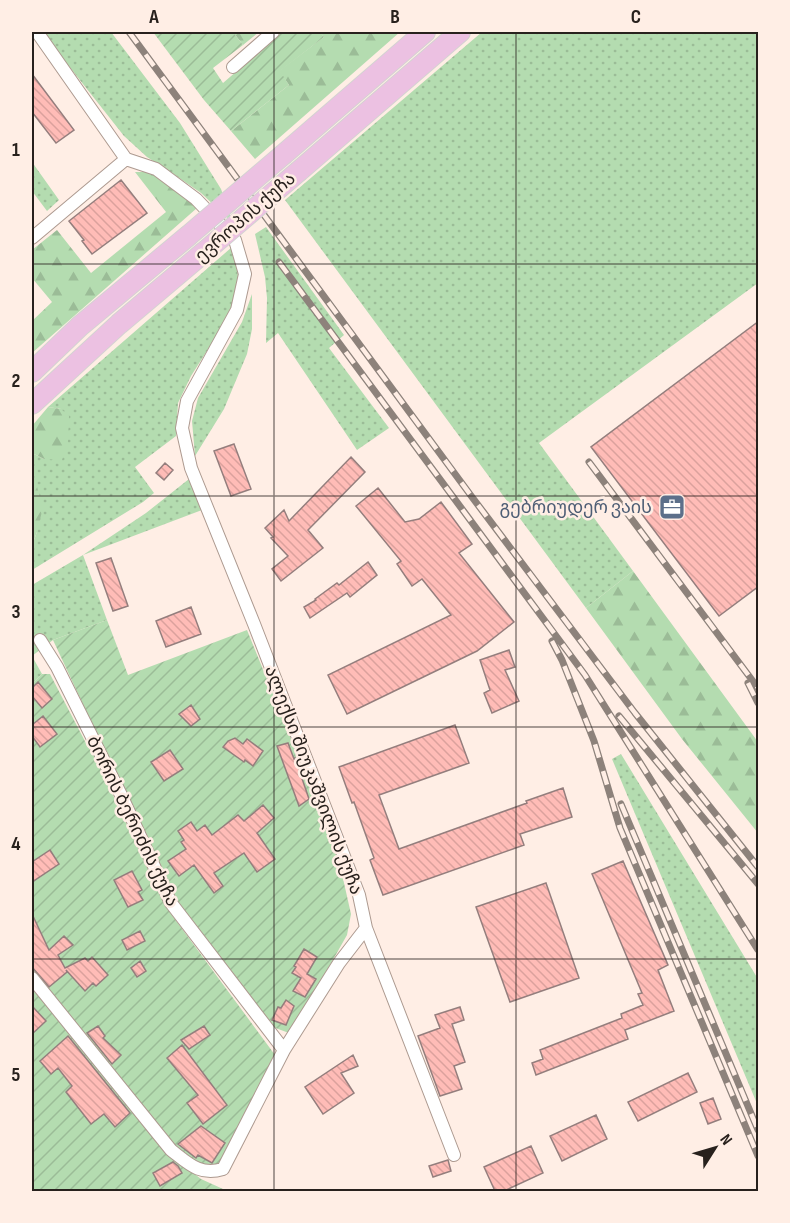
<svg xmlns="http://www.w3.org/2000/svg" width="790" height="1223" font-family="'Sofia Sans Condensed','Noto Sans Georgian',sans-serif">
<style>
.grass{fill:url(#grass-dots)}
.forest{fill:url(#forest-firs)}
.garden{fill:url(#garden-furrows)}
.building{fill:url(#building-back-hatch);stroke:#947e7d;stroke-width:1.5}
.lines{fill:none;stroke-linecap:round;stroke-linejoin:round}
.minor-casing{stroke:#ad9a90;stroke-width:14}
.primary-casing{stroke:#d4d3d2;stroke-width:22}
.minor{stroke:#fff;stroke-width:12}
.primary{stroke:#ecc1e2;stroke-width:20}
.rail-casing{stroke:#8d827b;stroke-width:7}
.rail{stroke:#ffeee5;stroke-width:4.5;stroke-dasharray:14;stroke-linecap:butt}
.primary-bridge-casing{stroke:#d4d3d2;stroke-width:22;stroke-linecap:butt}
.primary-bridge{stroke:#ecc1e2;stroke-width:20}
.grid{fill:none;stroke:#28211d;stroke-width:1.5;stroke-opacity:0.55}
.labels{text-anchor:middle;stroke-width:5;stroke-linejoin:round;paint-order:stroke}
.street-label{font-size:18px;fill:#28211d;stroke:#ffeee5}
.service-label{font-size:18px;fill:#4e5e75;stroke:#ffeee5;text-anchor:end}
.neatline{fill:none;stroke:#28211d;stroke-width:2}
.grid-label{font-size:20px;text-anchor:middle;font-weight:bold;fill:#28211d}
</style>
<defs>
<pattern id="grass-dots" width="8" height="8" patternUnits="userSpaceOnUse" patternTransform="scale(1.5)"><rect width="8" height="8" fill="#b4dcb0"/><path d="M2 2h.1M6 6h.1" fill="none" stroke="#9bbc97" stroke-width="1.8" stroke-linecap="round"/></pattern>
<pattern id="forest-firs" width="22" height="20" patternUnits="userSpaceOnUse" patternTransform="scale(1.5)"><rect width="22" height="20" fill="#b4dcb0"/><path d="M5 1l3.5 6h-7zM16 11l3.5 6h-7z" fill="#9bbc97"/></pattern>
<pattern id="garden-furrows" width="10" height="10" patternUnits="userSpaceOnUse" patternTransform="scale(1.5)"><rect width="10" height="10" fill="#b4dcb0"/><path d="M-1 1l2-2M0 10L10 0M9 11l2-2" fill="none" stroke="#9bbc97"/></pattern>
<pattern id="building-back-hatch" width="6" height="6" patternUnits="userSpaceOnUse" patternTransform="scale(1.5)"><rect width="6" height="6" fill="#ffbcb7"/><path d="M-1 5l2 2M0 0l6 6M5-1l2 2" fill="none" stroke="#dba19d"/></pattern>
</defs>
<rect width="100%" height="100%" fill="#ffeee5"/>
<path class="grass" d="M42,32H111L180,123L221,189L233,223L201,193L175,175L147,157L124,136Z
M482,32H758V283L539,443L633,571L586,608L285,200Z
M32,162L59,200L47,211L32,191Z
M266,227L344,335L329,348L389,428L357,450L278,333L266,343L267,298L265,277L255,234Z
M232,247L236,256L238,277L231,313L191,376L178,403L176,436L135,467L154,493L143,502L32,570V545L37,532L32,470V453L44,459L61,409L48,407Z
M252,294V329L247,354L224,409L195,456L192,421L198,398L242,322Z
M189,479L202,510L83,555L107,620L53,640L32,656L42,674L32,684V585L83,555L146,513Z
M621,754L758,979V1106L612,759Z"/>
<path class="forest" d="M233,32H259L243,45Z
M320,32H400L255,159L231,131L289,85L279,71L324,37Z
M135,172H152L163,179L197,208L32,353V321L52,302L32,278V250L57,230L91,273L166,212Z
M48,407L61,409L69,416L68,441L62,460L44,459L32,453V426Z
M32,470L43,507L37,532L32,545Z
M633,571L758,742V833L682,739L586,608Z"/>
<path class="garden" d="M153,32H233L243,45L213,68L223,83L282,32H320L324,37L280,71L289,85L231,131L204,100Z
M107,620L128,675L247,630L337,852L351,914L347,935L297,1023L289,1033L270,1026L176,904L53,640Z
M42,674H50L88,747L95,757L166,907L275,1055L219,1164C206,1168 195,1161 183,1155L32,969V684Z
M32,988L66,1027L177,1160L201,1179L223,1189L222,1191H32Z"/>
<path class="building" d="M32,74L74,130L56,143L32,112Z
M121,180L147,213L92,254L82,241L84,240L69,221Z
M759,321V586L719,616L591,447Z
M234,444L251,489L231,496L214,451Z
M351,457L365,472L308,530L323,548L281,581L272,569L288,556L271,538L273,537L265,528L284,510L289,521Z
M165,463L173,470L164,480L156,473Z
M378,488L405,522L419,519L441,502L472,544L459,553L514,622L477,651L347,714L328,675L451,615L422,579L412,586L397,564L401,561L356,506Z
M111,558L128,606L113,611L96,563Z
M368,562L377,575L350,597L347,593L310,618L304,607L316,600L315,599L337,583L339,585Z
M191,607L201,634L166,647L156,621Z
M509,650L515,667L505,670L519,701L492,713L484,693L490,690L480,660Z
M38,682L52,699L42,708L32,696V688Z
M191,705L200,719L191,726L179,714Z
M43,716L57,734L40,747L32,736V725Z
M455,725L469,763L379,795L399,849L527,803L526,801L563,788L572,817L520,834L524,845L383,895L370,860L374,858L354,802L352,803L339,767Z
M235,738L243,744L247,739L263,751L253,766L245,760L244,762L223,747L228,741Z
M288,743L294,759L295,758L309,799L299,806L277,746Z
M170,750L183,769L164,781L151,762Z
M263,805L274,818L257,833L275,859L257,872L244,853L214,873L223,886L214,893L194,865L179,876L168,861L186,849L181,842L184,840L178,831L191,822L197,831L205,825L212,835L238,815L244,821Z
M50,850L59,864L32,882V862Z
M623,861L668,965L658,970L674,1011L625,1030L628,1039L536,1075L532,1063L543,1059L540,1050L622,1018L621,1014L643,1005L638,994L642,993L592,874Z
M132,871L142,890L138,892L143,900L128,907L114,880Z
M546,883L579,978L510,1002L476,907Z
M32,914L49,950L64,936L73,945L58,955L65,968L85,958L88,961L92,957L108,975L96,986L93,983L85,991L66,970L67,972L49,987L32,967Z
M140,931L145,941L127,950L122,940Z
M304,949L317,957L307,974L316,979L305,997L293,991L301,978L292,973L296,967L294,966Z
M140,961L146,971L137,977L131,968Z
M286,1000L294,1006L286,1025L272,1020L278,1007L281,1008Z
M32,1006L46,1021L32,1034Z
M460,1007L464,1020L452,1024L465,1062L454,1066L462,1089L440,1096L418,1036L440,1028L435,1015Z
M98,1026L105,1036L103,1038L121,1055L112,1064L87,1033Z
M204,1026L210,1035L189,1049L181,1040Z
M68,1036L130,1113L115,1127L104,1114L91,1124L66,1092L72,1086L58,1068L51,1074L40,1061Z
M182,1045L227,1105L203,1124L187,1103L198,1095L167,1058Z
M353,1055L358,1066L341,1073L354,1093L323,1114L305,1087Z
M688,1073L697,1092L638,1121L628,1102Z
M713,1098L721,1119L708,1124L700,1103Z
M596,1115L607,1139L562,1161L550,1136Z
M201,1126L225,1143L212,1163L198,1155L196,1158L178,1144Z
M531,1146L543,1173L504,1191H495L484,1167Z
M448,1160L451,1171L433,1177L429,1166Z
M173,1162L178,1166L182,1173L160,1186L153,1173Z"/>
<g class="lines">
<defs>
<path id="minor" d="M37,32L126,159
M233,67L273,32
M126,159L156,169L196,199L235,240L245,274L237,310L187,401L182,428L191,468L254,624L359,895L366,928L454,1155
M32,238L126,159
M40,640L57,667L122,797L171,903L284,1050
M32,978L171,1150C189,1164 200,1176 223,1169L284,1050L339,963L366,928"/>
<path id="primary" d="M284,154L425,32
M299,171L460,32
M32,372L80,326L188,236
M32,404L119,324L203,253"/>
</defs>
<use href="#minor" class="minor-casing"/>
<use href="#primary" class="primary-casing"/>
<use href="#minor" class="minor"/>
<use href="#primary" class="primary"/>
<defs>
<path id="rail" d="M129,32L472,497L635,713L758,867
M279,262L585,675L758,950
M589,462L758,688
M552,641L562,660L594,741L620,828L758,1156
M748,683L758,703
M619,716L758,884
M621,804L758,1130"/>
</defs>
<use href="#rail" class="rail-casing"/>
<use href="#rail" class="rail"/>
<defs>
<path id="primary-bridge" d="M188,236L284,154
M203,253L299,171"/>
</defs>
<use href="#primary-bridge" class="primary-bridge-casing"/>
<use href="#primary-bridge" class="primary-bridge"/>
</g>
<path class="grid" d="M274,32V1192M516,32V1192M32,264H758M32,496H758M32,727H758M32,959H758"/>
<defs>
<symbol id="office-square" viewBox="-11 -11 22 22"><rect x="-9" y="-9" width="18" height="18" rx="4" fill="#5c6f8a" stroke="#ffeee5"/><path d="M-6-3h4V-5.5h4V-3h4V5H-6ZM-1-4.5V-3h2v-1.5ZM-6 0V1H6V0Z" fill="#fff"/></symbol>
</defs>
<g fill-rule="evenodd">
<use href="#office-square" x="657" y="492" width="30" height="30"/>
</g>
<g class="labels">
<g class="street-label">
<text transform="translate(245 217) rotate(-41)" y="6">ევროპის ქუჩა</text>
<text transform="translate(314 780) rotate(69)" y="6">ალექსი შიუკაშვილის ქუჩა</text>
<text transform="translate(133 821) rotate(64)" y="6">ბორის ბერიძის ქუჩა</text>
</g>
<g class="service-label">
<text x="652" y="513">გებრიუდერ ვაის</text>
</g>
</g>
<rect width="790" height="1223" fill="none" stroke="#ffeee5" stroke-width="66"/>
<g transform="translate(715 1148) rotate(53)" stroke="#ffeee5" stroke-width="4.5" paint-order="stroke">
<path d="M0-4.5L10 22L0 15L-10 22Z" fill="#28211d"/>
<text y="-9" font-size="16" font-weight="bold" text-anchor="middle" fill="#28211d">N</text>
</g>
<rect x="33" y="33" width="724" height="1157" class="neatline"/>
<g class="grid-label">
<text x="154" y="23">A</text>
<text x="395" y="23">B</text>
<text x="636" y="23">C</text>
<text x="16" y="156">1</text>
<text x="16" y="387">2</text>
<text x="16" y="618">3</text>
<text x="16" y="850">4</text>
<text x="16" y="1081">5</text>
</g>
</svg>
